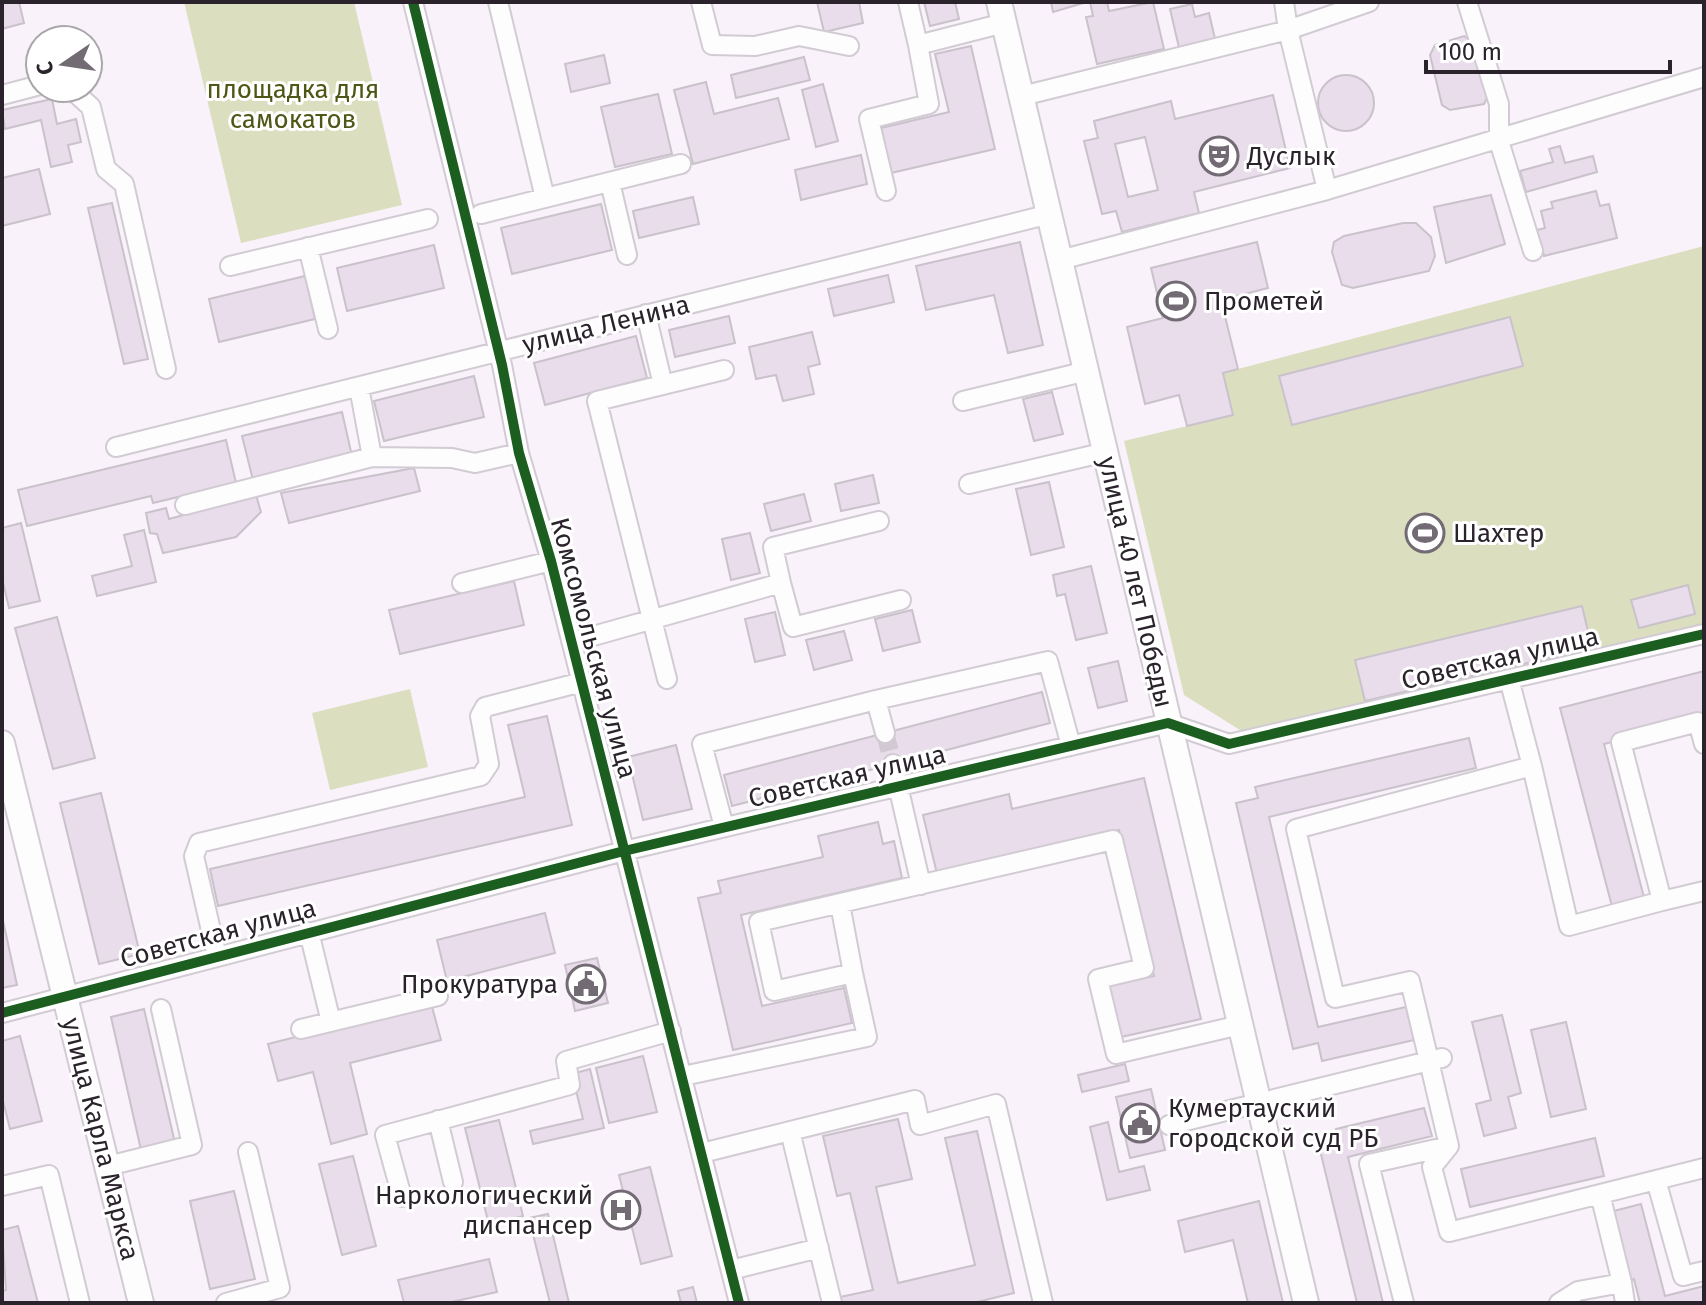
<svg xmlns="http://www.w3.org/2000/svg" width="1706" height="1305" font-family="'Fira Sans',sans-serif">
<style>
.green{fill:#dcdec0}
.building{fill:#e9dceb;stroke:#c9c2cb;stroke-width:2;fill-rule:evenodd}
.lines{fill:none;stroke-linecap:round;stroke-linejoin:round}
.minor-tunnel{stroke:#d0c9d1;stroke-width:18;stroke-dasharray:18 9;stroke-linecap:butt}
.minor-casing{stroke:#d2cbd4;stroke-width:22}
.major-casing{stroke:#d2cbd4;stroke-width:28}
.minor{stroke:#fefdfe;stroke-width:18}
.major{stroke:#fefdfe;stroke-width:24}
.cycleway-casing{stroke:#fff;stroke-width:15}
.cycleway{stroke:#1b5e20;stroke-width:10}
.labels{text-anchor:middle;stroke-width:6;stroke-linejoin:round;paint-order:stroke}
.park-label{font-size:26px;fill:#4f5716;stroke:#fff}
.poi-label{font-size:26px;fill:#2b232c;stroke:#fff;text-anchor:start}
.street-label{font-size:26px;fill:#2b232c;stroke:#fff}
</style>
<rect width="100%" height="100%" fill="#f9f2fa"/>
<path class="green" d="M184,2H354L402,205L241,243Z
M1704,246V625L1248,735L1184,695L1124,441L1233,415L1223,373Z
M410,689L428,767L330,790L312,713Z"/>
<path class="building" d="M2,2H19L24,23L2,29Z
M817,2H859L863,23L824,32Z
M924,2H955L959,19L930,26Z
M1051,2H1087L1053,12Z
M1090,2H1107L1109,11L1153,2L1164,49L1097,64L1086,17L1093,16Z
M1192,4L1195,17L1209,13L1216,43L1180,52L1170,9Z
M1464,36L1476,44L1489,94L1484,104L1450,110L1442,105L1430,55L1435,45Z
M971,46L995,149L891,173L881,128L949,112L935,54Z
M604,55L610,83L571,92L565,64Z
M804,57L810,80L736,98L731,75Z
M1318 103a28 28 0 1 1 56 0a28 28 0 1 1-56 0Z
M706,82L714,114L778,98L789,139L693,164L674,90Z
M823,84L838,141L816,147L802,90Z
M658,94L672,154L615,167L601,107Z
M1273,95L1290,168L1194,192L1199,213L1122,232L1116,211L1102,214L1084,141L1098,138L1094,121L1171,101L1175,119ZM1145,137L1158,190L1128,197L1115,144Z
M52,99L57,124L76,119L81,142L68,145L72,162L51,167L41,120L5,129L2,110Z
M1560,146L1565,163L1593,156L1597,172L1526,192L1520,171L1553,162L1549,149Z
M861,155L867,184L801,200L795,170Z
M39,169L50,214L2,226V178Z
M1596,191L1600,206L1609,204L1617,238L1544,256L1537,230L1545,228L1541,211L1553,208L1551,202Z
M1491,195L1505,244L1446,263L1434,207Z
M693,197L699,224L639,238L633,211Z
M112,203L148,359L124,364L88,208Z
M601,204L612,250L512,274L501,228Z
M1403,223H1416L1431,237L1435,256L1429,271L1353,288L1342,285L1332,252L1334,242L1344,236Z
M1020,242L1043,345L1008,353L994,295L926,310L916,266Z
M1257,242L1268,288L1221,300L1238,369L1223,373L1233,415L1187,426L1179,395L1145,404L1127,327L1163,318L1151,268Z
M434,245L444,288L347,311L337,268Z
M888,275L894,302L834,316L828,289Z
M305,276L315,319L219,342L209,299Z
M729,316L735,343L675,357L669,330Z
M1510,317L1523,366L1292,425L1279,376Z
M812,332L820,364L808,367L814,394L783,401L776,375L756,379L749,347Z
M636,336L647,378L545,405L534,363Z
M474,376L484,417L384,441L374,401Z
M1052,392L1063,434L1034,441L1023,399Z
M342,412L352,456L253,480L242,436Z
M226,440L236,483L153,503L151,496L27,526L18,490Z
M414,468L420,491L289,523L281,493Z
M873,475L879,503L841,511L835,484Z
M1049,482L1064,547L1031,555L1016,489Z
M804,494L811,521L771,531L764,504Z
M256,495L261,512L236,537L163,553L157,534L150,533L146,513L166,508L169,519Z
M21,523L40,601L9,608L2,578V528Z
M144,530L156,582L97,596L92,576L132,566L124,535Z
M750,533L760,573L731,580L722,539Z
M1091,566L1107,633L1076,640L1065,594L1057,596L1053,575Z
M514,581L524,625L400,654L389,610Z
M1688,585L1695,614L1639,628L1631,600Z
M1582,606L1592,648L1365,701L1355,660Z
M912,610L920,642L883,651L875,619Z
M775,612L785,655L755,662L745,619Z
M57,617L95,758L53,769L15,628Z
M844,631L852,660L814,670L806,640Z
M1118,661L1127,701L1098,708L1088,668Z
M1704,671V736L1700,720L1604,744L1646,905L1614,914L1560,708Z
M1042,692L1050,723L732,806L724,775Z
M547,716L572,825L218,906L210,869L525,797L508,725Z
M1469,738L1476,768L1269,817L1318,1027L1406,1007L1414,1040L1322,1061L1318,1043L1293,1049L1236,803L1258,798L1255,787Z
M676,745L692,809L643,820L628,757Z
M1144,778L1201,1019L1121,1037L1109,986L1154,976L1119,830L937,874L923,815L1009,794L1012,809Z
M101,793L140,954L99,964L60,803Z
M878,822L883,844L894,841L902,878L741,915L762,1006L844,988L852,1023L733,1050L698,898L721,893L718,881L823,857L818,836Z
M545,913L555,953L447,981L437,940Z
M2,916L17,985L2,988Z
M597,958L608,1003L575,1011L565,965Z
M431,1003L441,1040L350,1063L367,1134L331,1144L313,1072L278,1081L268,1044Z
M144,1009L175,1143L141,1150L111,1017Z
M1502,1015L1521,1093L1508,1097L1516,1128L1484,1136L1476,1104L1491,1100L1472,1022Z
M1566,1022L1586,1109L1551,1117L1531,1030Z
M20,1036L42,1121L10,1129L2,1097V1041Z
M643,1056L657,1112L609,1123L596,1068Z
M1125,1064L1129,1081L1082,1092L1078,1075Z
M590,1069L604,1128L533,1144L530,1131L583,1119L572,1074Z
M1151,1089L1165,1150L1130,1158L1116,1097Z
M1424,1108L1432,1136L1348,1157L1383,1303H1357L1318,1142L1338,1137L1336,1129Z
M898,1119L912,1179L876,1187L898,1283L975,1265L945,1138L977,1131L1014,1293L973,1303H841L840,1297L873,1290L850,1193L837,1196L823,1136Z
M499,1120L523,1216L489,1225L465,1128Z
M1108,1122L1119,1172L1144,1166L1150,1190L1107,1200L1090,1127Z
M1595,1138L1604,1176L1470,1207L1461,1169Z
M353,1156L376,1246L342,1255L319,1164Z
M650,1167L672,1256L641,1264L619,1175Z
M234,1191L255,1279L210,1289L190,1201Z
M1259,1201L1283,1303H1248L1233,1240L1185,1252L1178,1221Z
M1641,1204L1665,1296L1704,1286V1303H1640L1634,1279L1628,1281L1610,1212Z
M548,1214L569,1303H550L529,1218Z
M18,1226L38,1303H2V1291L6,1290L2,1230Z
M489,1259L497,1292L447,1303H404L398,1280Z
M693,1287L697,1303H681L678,1291Z"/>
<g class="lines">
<path class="minor-tunnel" d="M885,733L893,764"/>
<defs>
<path id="minor" d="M413,2L502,365L519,453L551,561L739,1303
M498,2L545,198
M701,2L712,45L755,46L799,36L849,46
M908,2L918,45
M1284,2L1288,30L1369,2
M1467,2L1499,104V141L1533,251
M70,88L91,107L106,169L124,184L166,369
M2,95L40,85
M1022,96L1288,30L1327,190L1060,260
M610,182L627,255
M1327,190L1704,77
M886,191L869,119L929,104L918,45L1004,23
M481,214L681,164
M308,247L328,329
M230,266L428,219
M646,314L663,385
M359,387L372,457
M963,401L1087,371
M116,447L1050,214
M969,484L1106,452
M185,505L372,457L452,458L475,463L519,453
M462,583L551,561
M781,583L773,547L879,521
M572,642L781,583L793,627L901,600
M667,679L597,401L724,370
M885,733L876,700L1048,661L1071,746
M893,764L921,885
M1532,766L1569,926L1662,901L1621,742L1698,722L1704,744
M724,827L702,744L876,700
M1662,901L1704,891
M840,904L853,973
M309,932L331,1022
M217,957L194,856L199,843L481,776L489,764L480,716L485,707L582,682
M2,1013L624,851L1168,723L1229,744L1704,634
M301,1029L438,996
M683,1076L867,1037L853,973L774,991L759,922L1113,840L1144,968L1098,979L1116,1054L1240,1025
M438,1120L453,1182
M1169,1125L1429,1061L1410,981L1335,998L1296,829L1532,766L1509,679
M790,1131L832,1303
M1449,1146L1432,1167L1449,1232L1704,1168
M702,1153L915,1100L920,1125L996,1104L1043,1303
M108,1166L192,1145L161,1009
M1656,1180L1683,1276L1704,1271
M2,1186L49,1175L80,1303
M1600,1194L1622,1283
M402,1197L385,1135L570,1085L566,1061L671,1031
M731,1270L819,1248
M226,1303L280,1288L248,1152
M1404,1303L1369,1164L1449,1146L1429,1061L1442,1058
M1559,1303L1578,1291L1622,1283L1625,1303"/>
<path id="major" d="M999,2L1306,1303
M2,743L141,1303"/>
</defs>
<use href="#minor" class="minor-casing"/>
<use href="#major" class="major-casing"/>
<use href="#minor" class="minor"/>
<use href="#major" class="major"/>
<defs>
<path id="cycleway" d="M413,2L502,365L519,453L551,561L739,1303
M2,1013L624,851L1168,723L1229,744L1704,634"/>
</defs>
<use href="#cycleway" class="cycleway-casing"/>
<use href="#cycleway" class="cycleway"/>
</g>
<defs>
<symbol id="theatre-ring" viewBox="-11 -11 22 22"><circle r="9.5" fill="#fff" stroke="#736b74" stroke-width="1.5"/><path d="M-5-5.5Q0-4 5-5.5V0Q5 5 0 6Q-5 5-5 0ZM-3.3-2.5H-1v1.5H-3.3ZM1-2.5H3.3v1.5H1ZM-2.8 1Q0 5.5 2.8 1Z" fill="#736b74"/></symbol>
<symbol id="stadium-ring" viewBox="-11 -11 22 22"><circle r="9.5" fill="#fff" stroke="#736b74" stroke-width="1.5"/><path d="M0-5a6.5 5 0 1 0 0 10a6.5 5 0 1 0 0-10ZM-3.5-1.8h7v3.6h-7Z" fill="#736b74"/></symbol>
<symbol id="civic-ring" viewBox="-11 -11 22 22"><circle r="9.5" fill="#fff" stroke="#736b74" stroke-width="1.5"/><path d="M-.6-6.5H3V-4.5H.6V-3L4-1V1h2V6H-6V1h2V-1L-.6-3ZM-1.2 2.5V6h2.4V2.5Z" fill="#736b74"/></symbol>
<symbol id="hospital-ring" viewBox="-11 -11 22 22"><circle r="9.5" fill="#fff" stroke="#736b74" stroke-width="1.5"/><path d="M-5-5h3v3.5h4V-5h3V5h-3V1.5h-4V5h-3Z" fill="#736b74"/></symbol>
</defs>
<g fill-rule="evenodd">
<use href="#theatre-ring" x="1197" y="134" width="44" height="44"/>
<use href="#stadium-ring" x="1154" y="279" width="44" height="44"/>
<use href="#stadium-ring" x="1403" y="511" width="44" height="44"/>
<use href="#civic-ring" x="564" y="962" width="44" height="44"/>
<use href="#civic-ring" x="1118" y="1101" width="44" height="44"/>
<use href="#hospital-ring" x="599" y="1188" width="44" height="44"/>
</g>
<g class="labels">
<g class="park-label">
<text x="293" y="98">площадка для<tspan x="293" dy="30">самокатов</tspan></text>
</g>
<g class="poi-label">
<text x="1247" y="165">Дуслык</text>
<text x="1204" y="310">Прометей</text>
<text x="1453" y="542">Шахтер</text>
<text x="558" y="993" text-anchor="end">Прокуратура</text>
<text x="1168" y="1117">Кумертауский<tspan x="1168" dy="30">городской суд РБ</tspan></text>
<text x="593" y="1204" text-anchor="end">Наркологический<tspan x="593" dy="30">диспансер</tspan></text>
</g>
<g class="street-label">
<text transform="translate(606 324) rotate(-14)" y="9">улица Ленина</text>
<text transform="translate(1136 582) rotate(77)" y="9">улица 40 лет Победы</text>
<text transform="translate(594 648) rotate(75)" y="9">Комсомольская улица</text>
<text transform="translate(1500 658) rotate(-13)" y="9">Советская улица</text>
<text transform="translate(847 776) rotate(-13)" y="9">Советская улица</text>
<text transform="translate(218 933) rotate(-15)" y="9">Советская улица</text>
<text transform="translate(101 1139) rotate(76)" y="9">улица Карла Маркса</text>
</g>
</g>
<rect width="1706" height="1305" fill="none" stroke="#2b232c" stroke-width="8"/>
<g transform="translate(64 64) rotate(257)"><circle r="38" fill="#ffffff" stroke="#aaa7ab" stroke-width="2"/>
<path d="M0-6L14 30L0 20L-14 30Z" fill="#736b74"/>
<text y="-12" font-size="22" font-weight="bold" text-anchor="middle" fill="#2b232c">С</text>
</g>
<path d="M1426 60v12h244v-12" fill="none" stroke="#2b232c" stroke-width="4"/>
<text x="1438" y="60" font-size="24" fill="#2b232c" stroke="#ffffff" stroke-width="6" paint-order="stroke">100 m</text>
</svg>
